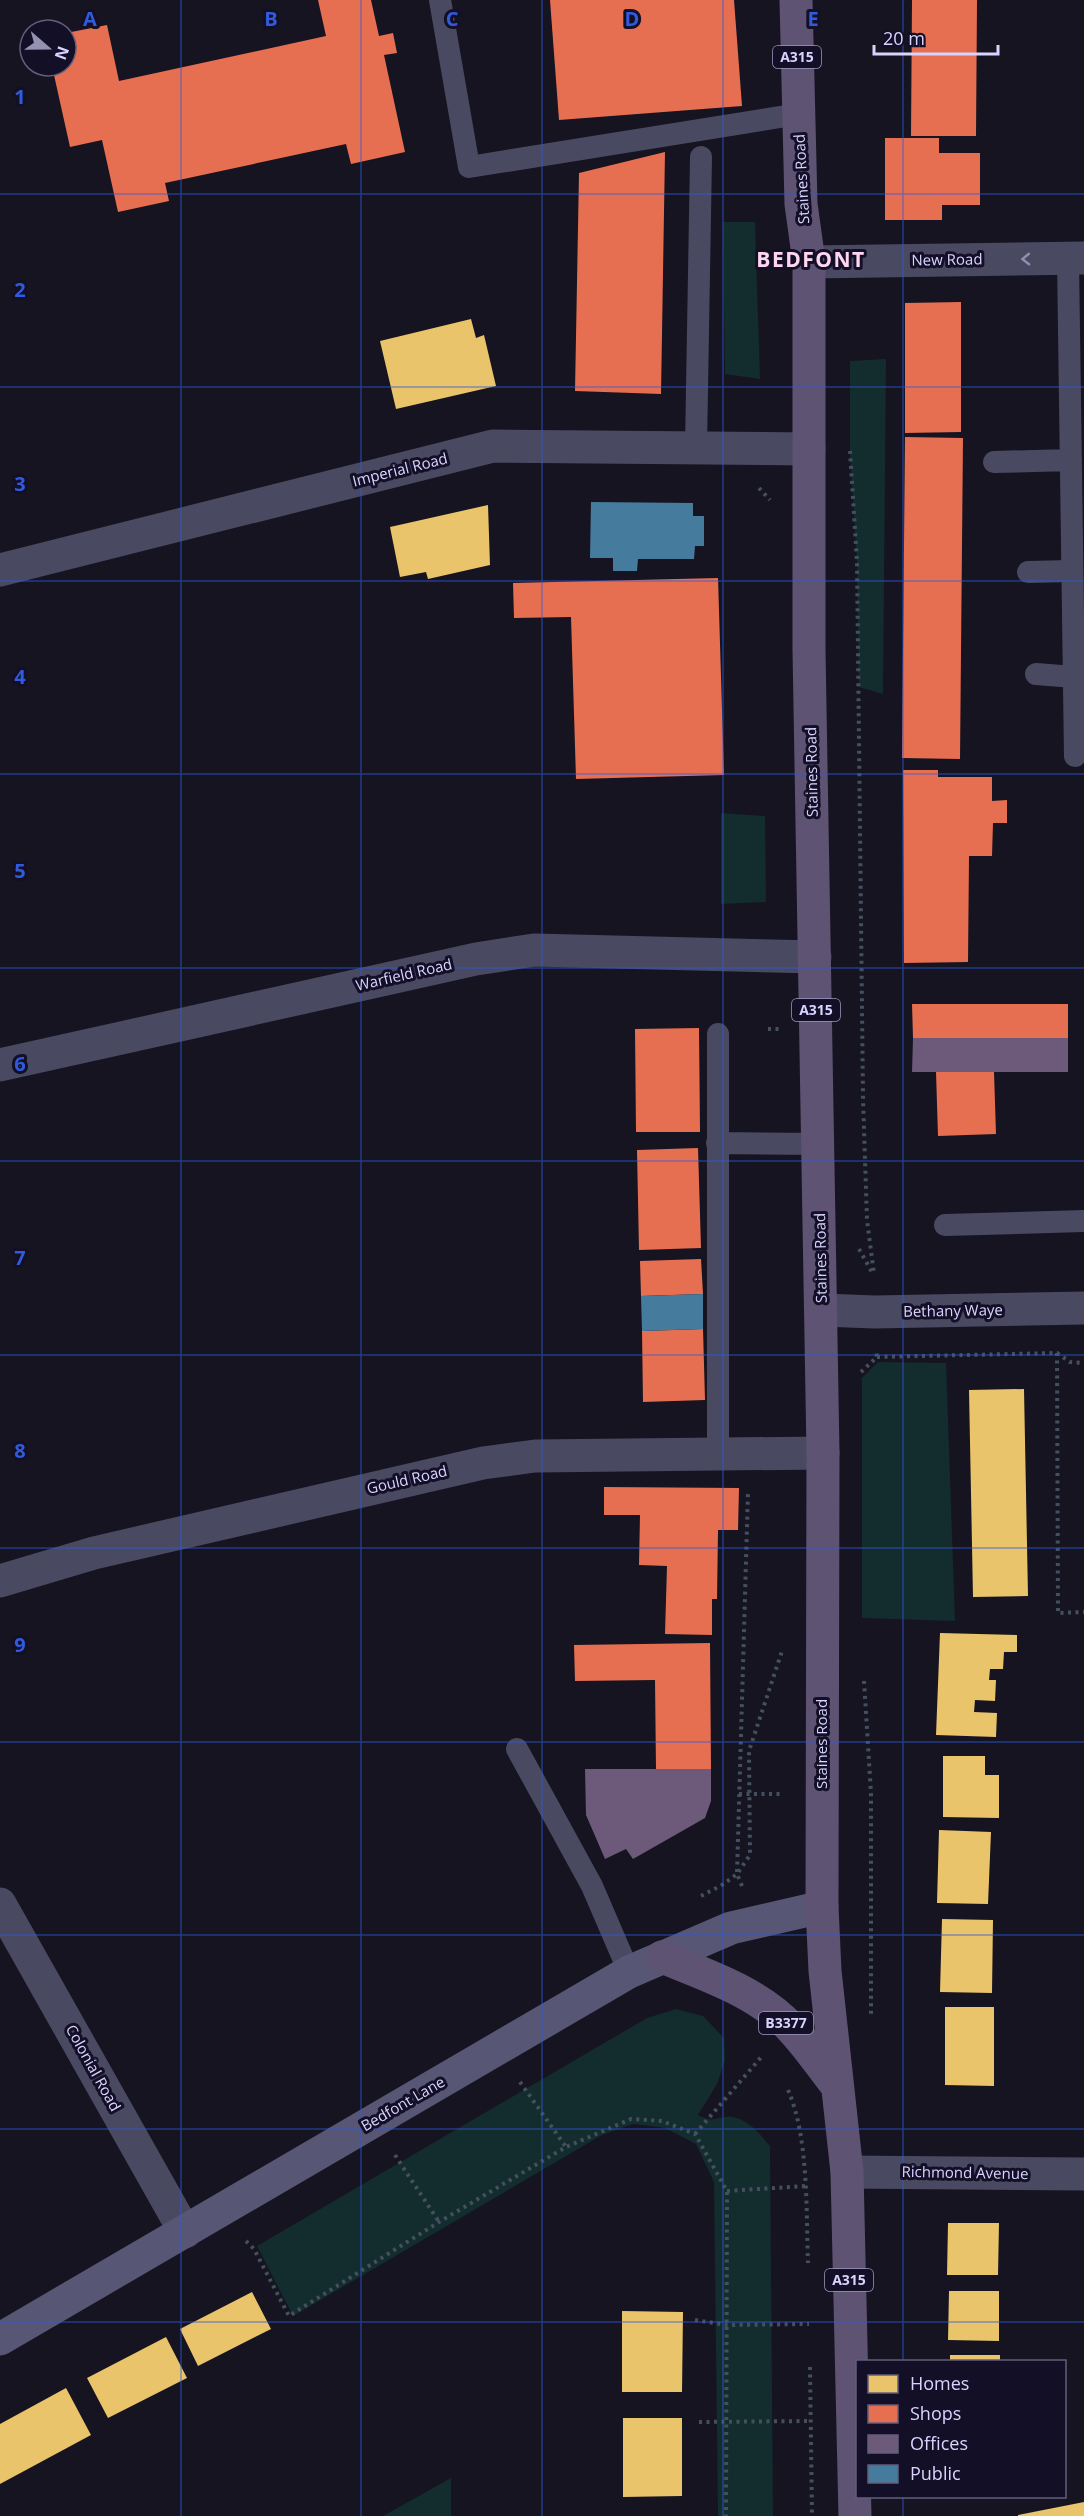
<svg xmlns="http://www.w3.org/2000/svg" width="1084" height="2516" font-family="'Open Sans',sans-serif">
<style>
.green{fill:#132c2d}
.homes{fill:#e9c46a}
.shops{fill:#e76f51}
.offices{fill:#6d597a}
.public{fill:#457b9d}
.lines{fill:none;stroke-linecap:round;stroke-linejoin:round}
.path{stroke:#44505f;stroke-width:4;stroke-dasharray:3 4.5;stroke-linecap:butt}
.service{stroke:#4a4962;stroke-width:22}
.minor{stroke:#4a4962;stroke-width:33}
.secondary{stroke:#575674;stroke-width:33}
.primary{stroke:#5e5373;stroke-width:33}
.oneway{stroke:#928eb0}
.grid{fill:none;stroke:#305bdc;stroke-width:1.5;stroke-opacity:0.55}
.labels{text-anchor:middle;stroke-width:6;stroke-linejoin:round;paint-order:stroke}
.shield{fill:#130f26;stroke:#9e99be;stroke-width:1.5}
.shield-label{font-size:14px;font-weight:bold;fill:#d9d4ff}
.street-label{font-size:15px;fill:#d9d4ff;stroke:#130f26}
.district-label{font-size:21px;font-weight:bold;letter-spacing:1.5px;fill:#ffd6f0;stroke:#130f26}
.grid-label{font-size:20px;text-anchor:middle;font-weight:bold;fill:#305bdc;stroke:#130f26;stroke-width:6;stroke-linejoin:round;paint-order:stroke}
</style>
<rect width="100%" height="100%" fill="#161421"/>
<path class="green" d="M723,222H755L760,379L725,374Z
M886,359L883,693V694L859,687L857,562L850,454V361Z
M721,813L765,816L766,902L721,904Z
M878,1362L946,1363L955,1621L862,1618V1378Z
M676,2009L703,2016L724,2038L725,2060L717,2084L698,2115C712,2122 712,2119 726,2117C745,2115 759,2133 770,2146L773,2516H718L714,2182L696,2144L665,2128L633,2124L602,2135L293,2316L257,2246L647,2018Z
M451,2478V2516H383Z"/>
<path class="homes" d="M471,319L476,338L484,335L496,386L396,409L380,341Z
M488,505L490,565L428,579L426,572L400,577L390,527Z
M1024,1389L1028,1596L973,1597L969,1390Z
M940,1633L1017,1635V1652H1004L1003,1669H990L989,1680H996L995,1701L975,1700L974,1712L997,1713L996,1737L936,1735Z
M943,1756H985V1775H999V1818L943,1817Z
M939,1830L991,1832L988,1904L937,1903Z
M942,1919L993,1920L992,1993L940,1992Z
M945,2007H994V2086L945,2085Z
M948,2223H999L998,2275H947Z
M949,2291H999V2341L948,2340Z
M252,2292L271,2329L198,2366L180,2329Z
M622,2311L683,2312L682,2392H622Z
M166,2337L187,2378L108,2418L87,2378Z
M950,2355H1000V2362H950Z
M66,2388L91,2435L0,2484V2424Z
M623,2418H682V2496L623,2497Z
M1084,2502V2516H1018V2515Z"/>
<path class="shops" d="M318,0H371L379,36L393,33L397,53L384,55L405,152L351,164L346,144L165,183L169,201L118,212L102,140L70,147L52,66H66V33L107,25L119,81L326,36Z
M550,0H734L742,106L559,120Z
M912,0H977L976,136H911Z
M885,138H939V153H980V205H942V220H885Z
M665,152L661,394L575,391L579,173Z
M961,302V432L905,433V303Z
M905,437L963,438L960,759L902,758Z
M718,578L724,775L576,779L571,617L514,618L513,583Z
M903,770H938V777H992V801L1007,800V823H993L992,856H969L968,962L904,963Z
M912,1004H1068V1038H913Z
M699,1028L700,1132H636L635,1029Z
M936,1072H994L996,1134L938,1136Z
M698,1148L701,1248L639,1250L637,1150Z
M701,1259L703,1294L641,1296L640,1261Z
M703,1329L705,1400L643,1402L642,1331Z
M604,1487L739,1488L738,1530H718L717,1599H712V1635L665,1634L667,1566L639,1565L640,1515H604Z
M710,1643L711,1769L656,1770L655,1680L575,1681L574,1645Z"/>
<path class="offices" d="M913,1038H1068V1072H912Z
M585,1769H711V1801L705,1818L633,1859L626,1849L605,1859L586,1815Z"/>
<path class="public" d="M591,502L693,503V516H704V546H695L694,559H638L637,571H613V558H590Z
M703,1294V1329L642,1331L641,1296Z"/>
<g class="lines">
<path class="path" d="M850,451L857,562L863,1098L867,1220L874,1274
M759,488L770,500
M768,1029H779
M859,1249L873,1274
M1057,1353L1058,1613L1084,1612
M877,1357L1057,1353L1070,1362L1084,1363
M861,1372L877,1357L876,1350
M864,1681L871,1793V2015
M739,1794H783
M742,1886L737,1874L748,1492
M701,1896L722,1885L737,1874L750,1855L749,1751L782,1651
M520,2082L566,2147
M788,2090C809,2138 806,2211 808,2263
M695,2134L763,2055
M395,2155L439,2222
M727,2191L805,2186
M246,2241L254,2249L289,2316L439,2222L566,2147L631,2119L662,2121L695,2134L727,2191L726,2516
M695,2320L727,2325L809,2324
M810,2367L812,2516
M699,2422L811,2421"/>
<path class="service" d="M440,0L469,167L799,114
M1068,259L1075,756
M696,447L701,157
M994,462L1071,460
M1028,572L1072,571
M1036,674L1074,677
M717,1143L819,1144
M945,1225L1084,1221
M718,1454V1034
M517,1749L592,1886L629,1972"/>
<path class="minor" d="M809,262L1084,258
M0,570L493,446L809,449
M0,1065L476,959L534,950L815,957
M822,1310L875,1312L1084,1308
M0,1581L94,1553L483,1463L535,1456L823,1453
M0,1904L185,2232
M847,2172L1084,2174"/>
<path class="secondary" d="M0,2339L629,1972L731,1928L822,1907"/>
<path class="primary" d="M796,0L801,204L809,262V650L823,1453L822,1907L825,1971L847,2172L855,2516
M662,1957C706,1975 758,1992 791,2028C808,2046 822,2067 837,2086"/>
</g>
<defs><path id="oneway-chevron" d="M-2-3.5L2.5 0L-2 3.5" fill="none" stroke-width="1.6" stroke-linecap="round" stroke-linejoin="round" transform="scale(1.5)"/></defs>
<use class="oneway" href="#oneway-chevron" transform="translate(1026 259) rotate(179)"/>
<path class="grid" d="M181,0V2516M361,0V2516M542,0V2516M723,0V2516M903,0V2362M0,194H1084M0,387H1084M0,581H1084M0,774H1084M0,968H1084M0,1161H1084M0,1355H1084M0,1548H1084M0,1742H1084M0,1935H1084M0,2129H1084M0,2322H1084M903,2496V2516"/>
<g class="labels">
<g class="shield">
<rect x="773" y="46" width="48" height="22" rx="4.5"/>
<rect x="792" y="999" width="48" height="22" rx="4.5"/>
<rect x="759" y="2012" width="54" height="22" rx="4.5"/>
<rect x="825" y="2269" width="48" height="22" rx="4.5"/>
</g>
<g class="shield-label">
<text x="797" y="62">A315</text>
<text x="816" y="1015">A315</text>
<text x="786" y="2028">B3377</text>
<text x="849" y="2285">A315</text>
</g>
<g class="street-label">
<text transform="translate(802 179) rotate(-93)" y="5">Staines Road</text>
<text transform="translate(947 260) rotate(-1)" y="5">New Road</text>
<text transform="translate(400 470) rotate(-14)" y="5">Imperial Road</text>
<text transform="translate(812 772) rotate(-91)" y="5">Staines Road</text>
<text transform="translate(404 975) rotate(-13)" y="5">Warfield Road</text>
<text transform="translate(821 1258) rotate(-91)" y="5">Staines Road</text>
<text transform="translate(953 1311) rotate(-1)" y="5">Bethany Waye</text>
<text transform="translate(407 1480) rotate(-13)" y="5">Gould Road</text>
<text transform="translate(822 1744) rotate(-90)" y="5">Staines Road</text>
<text transform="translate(93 2068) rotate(61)" y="5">Colonial Road</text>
<text transform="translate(403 2104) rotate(-30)" y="5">Bedfont Lane</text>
<text transform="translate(965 2173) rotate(1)" y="5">Richmond Avenue</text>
</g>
<g class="district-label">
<text x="811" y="267">BEDFONT</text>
</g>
</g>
<g class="grid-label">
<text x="90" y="26">A</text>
<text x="271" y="26">B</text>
<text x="452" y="26">C</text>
<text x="632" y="26">D</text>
<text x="813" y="26">E</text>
<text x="20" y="104">1</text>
<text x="20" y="297">2</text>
<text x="20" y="491">3</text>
<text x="20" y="684">4</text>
<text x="20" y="878">5</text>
<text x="20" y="1071">6</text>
<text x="20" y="1265">7</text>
<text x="20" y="1458">8</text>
<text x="20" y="1652">9</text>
</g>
<rect x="856" y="2360" width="210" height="138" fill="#130f26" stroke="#625e7d" stroke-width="1.5"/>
<rect x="868" y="2375" width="30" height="18" fill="#e9c46a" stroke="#625e7d" stroke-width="1.5"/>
<text x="910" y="2390" font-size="18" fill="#d9d4ff">Homes</text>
<rect x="868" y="2405" width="30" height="18" fill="#e76f51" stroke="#625e7d" stroke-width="1.5"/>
<text x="910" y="2420" font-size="18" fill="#d9d4ff">Shops</text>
<rect x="868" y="2435" width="30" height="18" fill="#6d597a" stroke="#625e7d" stroke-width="1.5"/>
<text x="910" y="2450" font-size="18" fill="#d9d4ff">Offices</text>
<rect x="868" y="2465" width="30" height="18" fill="#457b9d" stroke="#625e7d" stroke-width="1.5"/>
<text x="910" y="2480" font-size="18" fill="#d9d4ff">Public</text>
<g transform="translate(48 48) rotate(110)"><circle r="28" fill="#130f26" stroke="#625e7d" stroke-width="1.5"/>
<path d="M0-4.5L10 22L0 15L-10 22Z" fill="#9591b1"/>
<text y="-9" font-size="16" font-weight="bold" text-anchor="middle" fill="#d9d4ff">N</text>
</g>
<path d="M874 45v9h124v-9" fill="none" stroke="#d9d4ff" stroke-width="3"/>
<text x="883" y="45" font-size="18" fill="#d9d4ff" stroke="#130f26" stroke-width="4.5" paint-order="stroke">20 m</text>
</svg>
